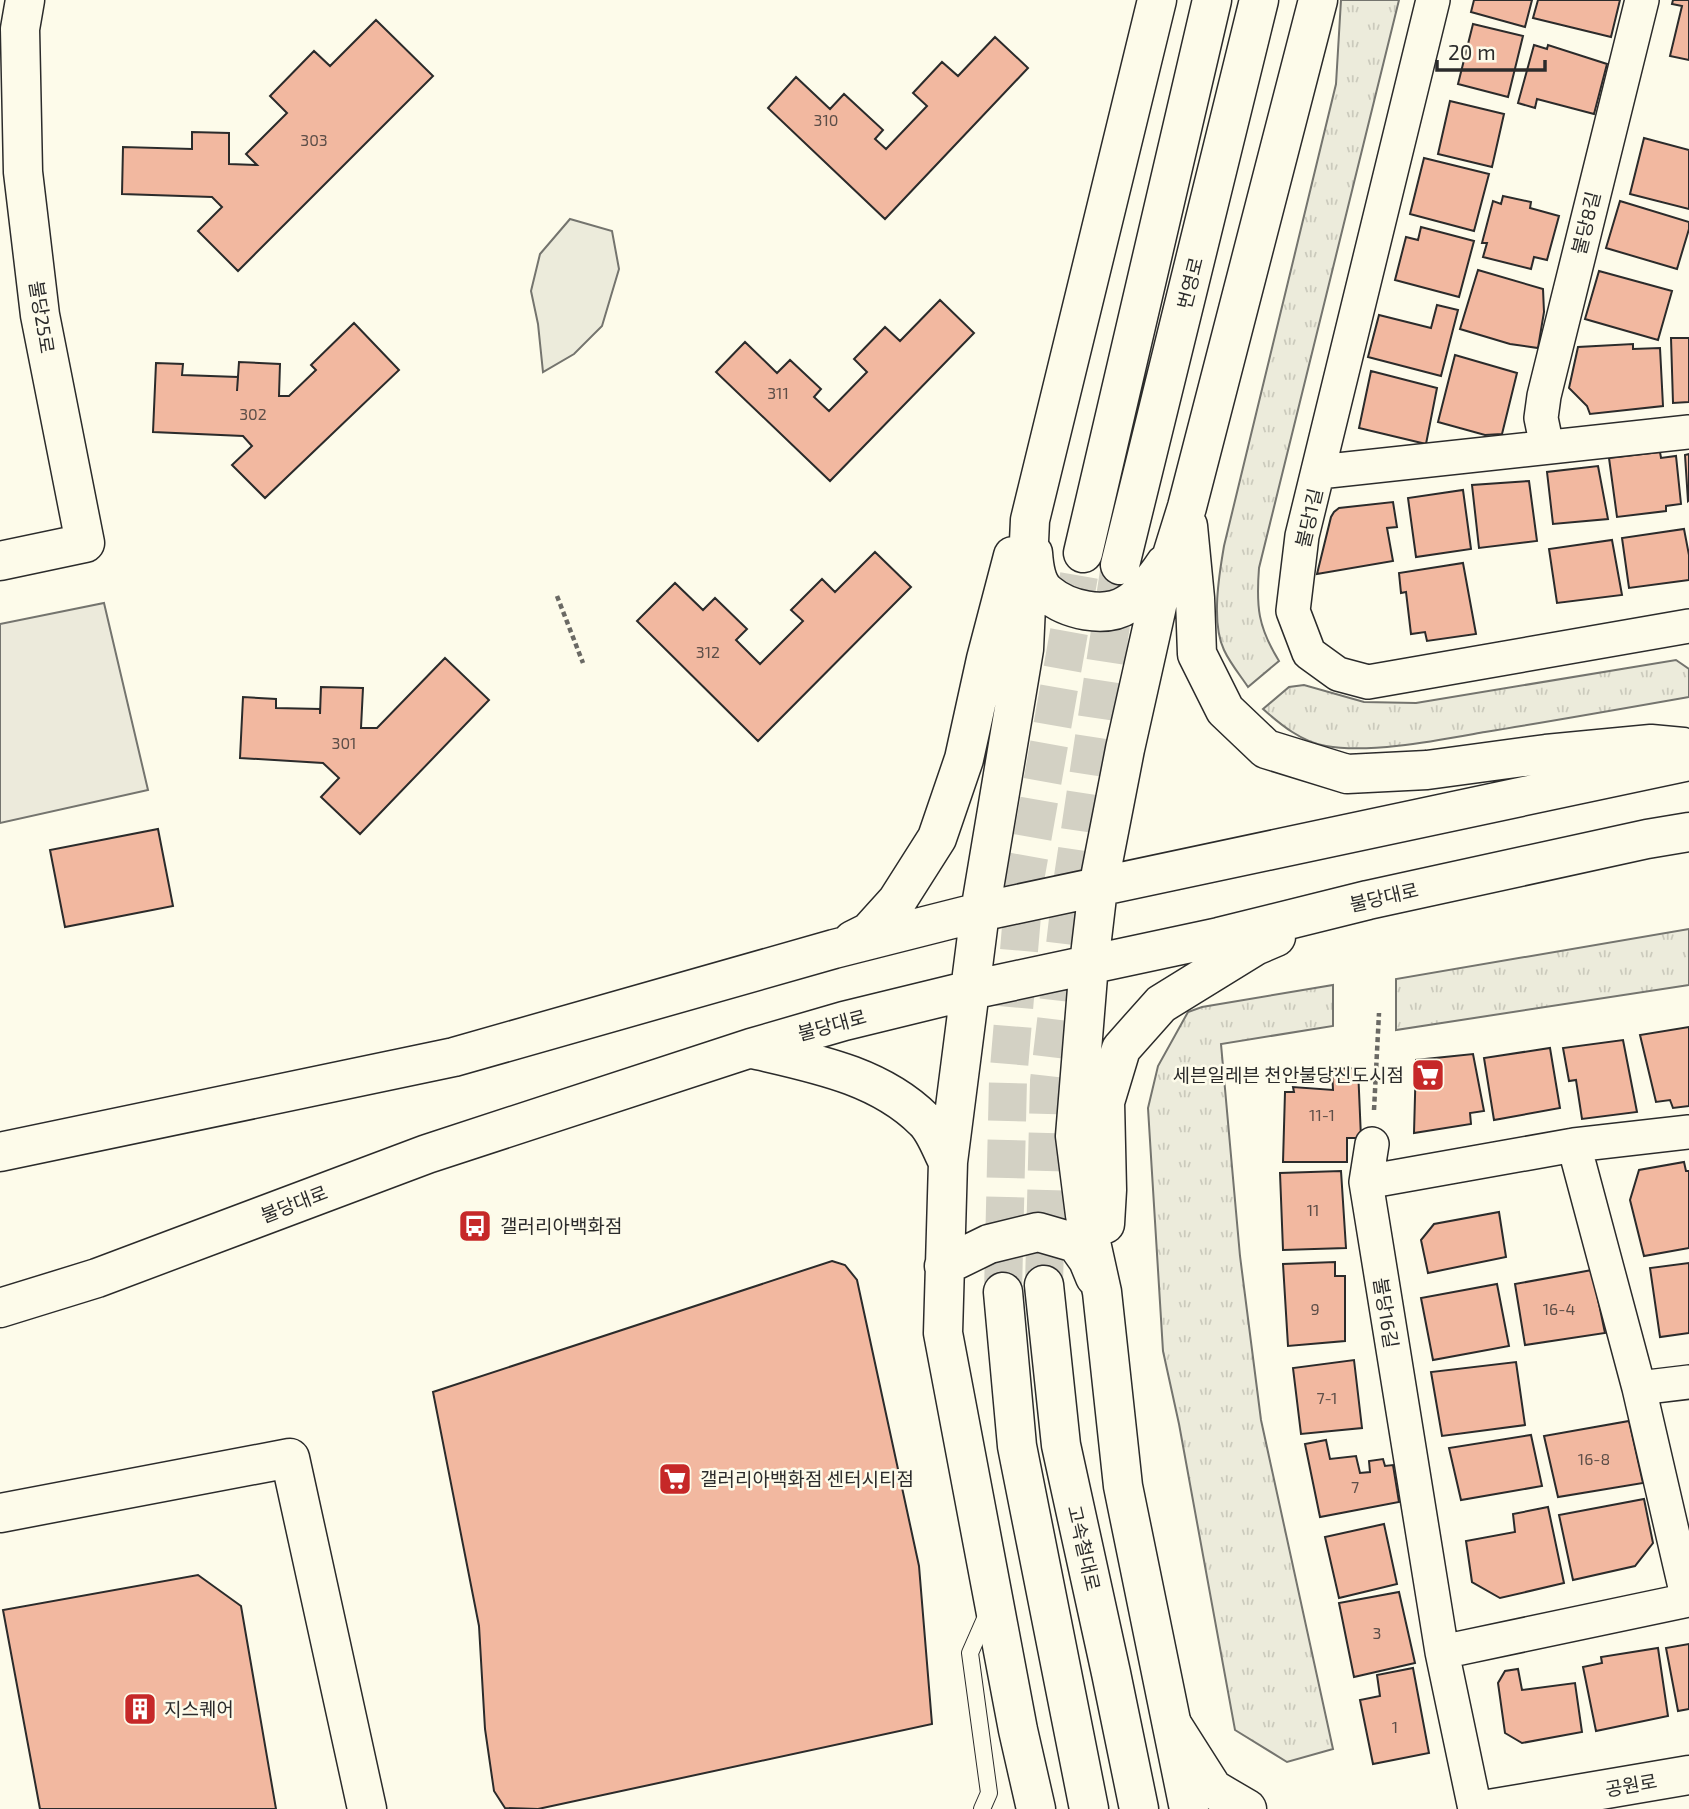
<svg xmlns="http://www.w3.org/2000/svg" width="1689" height="1809" font-family="'Exo 2','Noto Sans KR',sans-serif">
<style>
.grass{fill:url(#grass-tufts);stroke:#74746e;stroke-width:2}
.green{fill:#ecebdb;stroke:#74746e;stroke-width:2}
.parking{fill:#eceadb;stroke:#74746e;stroke-width:2}
.building{fill:#f2b8a0;stroke:#2b2b2b;stroke-width:2}
.lines{fill:none;stroke-linecap:round;stroke-linejoin:round}
.secondary-tunnel{stroke:#d3d1c4;stroke-width:38;stroke-dasharray:38 19;stroke-linecap:butt}
.service-casing{stroke:#2b2b2b;stroke-width:18}
.minor-casing{stroke:#2b2b2b;stroke-width:36}
.tertiary-casing{stroke:#2b2b2b;stroke-width:41}
.secondary-casing{stroke:#2b2b2b;stroke-width:41}
.path{stroke:#6a6964;stroke-width:4.5;stroke-dasharray:5 3.5;stroke-linecap:butt}
.service{stroke:#fdfbea;stroke-width:16}
.minor{stroke:#fdfbea;stroke-width:33}
.tertiary{stroke:#fdfbea;stroke-width:38}
.secondary{stroke:#fdfbea;stroke-width:38}
.labels{text-anchor:middle;stroke-width:5;stroke-linejoin:round;paint-order:stroke}
.number-label{font-size:16px;fill:#5d4e48}
.street-label{font-size:19px;fill:#2b2b2b;stroke:#fdfbea}
.poi-label{font-size:19px;fill:#2b2b2b;stroke:#fdfbea;text-anchor:start}
</style>
<defs>
<pattern id="grass-tufts" width="24" height="20" patternUnits="userSpaceOnUse" patternTransform="scale(1.75)"><rect width="24" height="20" fill="#ecebdb"/><path d="M3 7l-1-3M5 7V3M7 7l1-3M15 17l-1-3M17 17v-4M19 17l1-3" fill="none" stroke="#cbcabc"/></pattern>
</defs>
<rect width="100%" height="100%" fill="#fdfbea"/>
<path class="grass" d="M1341,0H1399L1259,568C1256,607 1258,627 1279,661L1248,687C1240,675 1230,663 1224,650C1211,623 1219,575 1224,546L1336,84Z
M1676,660L1689,669V697C1621,709 1553,721 1485,732C1440,740 1370,754 1326,746C1302,742 1281,725 1263,709L1289,687L1304,685L1364,702L1416,703Z
M1689,929V985L1396,1030V979Z
M1333,985V1026L1221,1044L1240,1256L1261,1420L1333,1749L1287,1762L1235,1730L1179,1424L1163,1351L1148,1108L1158,1066L1188,1012L1202,1007Z"/>
<path class="green" d="M570,219L612,231L619,269L602,326L574,354L543,372L538,324L531,291L540,254Z"/>
<path class="parking" d="M104,603L148,790L0,823V624Z"/>
<path class="building" d="M1474,0H1532L1525,27L1471,12Z
M1538,0H1620L1611,37L1533,18Z
M1673,0H1689V60L1670,56L1682,6L1672,4Z
M376,20L433,76L238,271L198,231L222,207L212,197L122,194L123,147L192,149V132L229,133V164L257,165L246,154L287,113L270,96L314,51L330,66Z
M1473,24L1523,36L1508,97L1458,84Z
M995,37L1028,68L885,219L768,108L796,77L830,109L844,94L883,130L875,139L886,149L927,106L913,93L942,62L958,76Z
M1534,45L1547,49L1548,45L1607,64L1594,114L1537,99L1535,108L1518,103Z
M1450,101L1504,114L1492,167L1438,154Z
M1644,138L1689,150V209L1630,194Z
M1424,158L1489,174L1474,231L1410,214Z
M1503,196L1531,202L1530,208L1559,216L1547,260L1534,257L1531,269L1483,257L1487,243H1482L1493,201L1501,204Z
M1620,201L1689,222V229L1677,269L1606,248Z
M1421,227L1474,241L1459,297L1395,280L1406,237L1418,240Z
M1478,270L1543,289L1544,312L1538,348L1510,344L1460,329Z
M1599,271L1672,291L1658,340L1585,319Z
M940,300L974,333L830,481L716,372L745,342L777,373L790,360L821,389L814,397L829,411L867,372L854,359L885,327L900,341Z
M1437,305L1458,310L1441,376L1368,357L1379,315L1431,328Z
M354,323L399,370L265,498L232,465L252,446L243,436L153,432L156,363L183,364L182,375L238,377L237,391L239,362L280,364L279,396H289L316,370L311,365Z
M1671,338H1689V402L1673,403Z
M1633,344V349L1660,348L1663,406L1590,414L1587,406L1569,388L1578,347Z
M1455,355L1517,373L1502,434L1485,435L1438,422Z
M1371,371L1437,388L1426,444L1359,428Z
M1660,452L1661,458L1676,456L1681,504L1666,506V511L1617,517L1609,458Z
M1689,454V500L1688,501L1685,455Z
M1598,466L1608,519L1553,524L1547,472Z
M1529,481L1537,541L1479,548L1472,485Z
M1463,490L1471,549L1416,557L1408,498Z
M1393,502L1397,527L1387,528L1393,561L1317,574L1331,517L1334,512L1339,508Z
M1684,529L1689,555V580L1629,588L1622,538Z
M1612,540L1622,595L1557,603L1549,549Z
M875,552L911,587L758,741L637,621L675,583L703,610L715,598L747,629L736,640L760,664L803,621L791,610L822,579L835,592Z
M1463,563L1476,634L1427,641L1425,632L1411,634L1406,592L1401,593L1399,573Z
M445,658L489,700L360,834L321,797L339,778L323,763L240,758L243,697L276,699V708L320,709V714L321,687L363,688L361,728H377Z
M158,829L173,906L65,927L50,850Z
M1689,1027V1106L1673,1108L1670,1100L1656,1102L1640,1035Z
M1623,1040L1637,1112L1582,1119L1576,1080L1569,1081L1563,1048Z
M1550,1048L1560,1108L1494,1120L1484,1058Z
M1473,1054L1484,1111L1470,1113L1471,1124L1414,1133L1416,1060Z
M1358,1068L1361,1138H1347V1162H1283L1285,1092H1294L1293,1087L1333,1090L1332,1069Z
M1684,1162L1686,1171H1689V1248L1644,1256L1630,1200L1639,1170Z
M1341,1171L1346,1248L1283,1250L1280,1173Z
M1499,1212L1506,1257L1428,1273L1421,1240L1434,1224Z
M832,1261L845,1265L857,1280L919,1566L932,1724L538,1809L505,1808L494,1791L485,1729L479,1626L433,1392Z
M1335,1262V1276H1345V1341L1288,1346L1283,1264Z
M1689,1263V1333L1660,1337L1650,1268Z
M1592,1270L1605,1333L1525,1345L1515,1284Z
M1497,1284L1509,1346L1433,1360L1421,1298Z
M1354,1360L1362,1428L1301,1434L1293,1368Z
M1516,1362L1525,1425L1442,1436L1431,1372Z
M1629,1421L1643,1483L1558,1497L1544,1436Z
M1531,1435L1542,1486L1461,1500L1449,1448Z
M1326,1440L1330,1459L1356,1456L1360,1473L1370,1472L1369,1461L1383,1459L1385,1466L1393,1465L1399,1502L1320,1517L1305,1444Z
M1644,1499L1653,1543L1635,1566L1573,1580L1559,1515Z
M1548,1507L1564,1583L1500,1598L1472,1582L1466,1541L1515,1532L1513,1514Z
M1384,1524L1397,1584L1339,1598L1325,1537Z
M198,1575L241,1606L276,1809H40L3,1610Z
M1399,1592L1415,1663L1354,1677L1339,1603Z
M1689,1644V1709L1678,1711L1666,1648Z
M1658,1648L1668,1716L1596,1731L1583,1667L1602,1663L1601,1657Z
M1413,1668L1429,1753L1373,1764L1360,1700L1380,1696L1377,1675Z
M1518,1669L1522,1690L1575,1683L1582,1732L1522,1743L1505,1733L1498,1683L1505,1671Z"/>
<g class="lines">
<path class="secondary-tunnel" d="M1044,1285L1049,1081L1073,877L1120,565
M1003,1292L1008,1080L1025,880L1083,553"/>
<defs>
<path id="service" d="M982,1809L989,1793L970,1653L988,1612"/>
<path id="minor" d="M1433,0L1302,536L1293,611L1309,653L1338,674L1368,682L1689,626
M1547,447L1541,418L1544,396L1642,0
M1319,472L1689,432
M1366,1182L1372,1144
M1639,1388L1689,1382
M1442,1652L1688,1600L1639,1388L1574,1145
M1475,1809L1442,1652L1366,1182L1574,1145L1689,1132"/>
<path id="tertiary" d="M0,561L85,543L40,315L23,172L20,29L25,0
M0,1513L290,1458L367,1809
M1173,1726L1213,1789L1247,1809
M1489,1809L1689,1775"/>
<path id="secondary" d="M1188,526L1195,598L1197,654L1225,710L1266,749L1347,774L1427,770L1546,754L1651,744L1683,747
M1033,553C1034,567 1036,584 1047,593C1067,610 1105,619 1128,604C1144,594 1155,579 1165,564
M1083,553L1212,0
M1120,565L1259,0
M853,940L869,932L897,901L937,838L964,759L986,659L1013,556
M753,1049C813,1063 879,1075 924,1120C935,1130 941,1149 948,1162
M0,1152L454,1057L834,949L980,912L1689,761
M1105,1224L1107,1190L1105,1102L1121,1049L1161,1004L1255,946L1276,937
M944,1266L989,1244L1038,1232L1076,1243L1088,1260L1095,1277
M1044,1285L1061,1445L1111,1673L1139,1809
M1003,1292L1017,1446L1089,1809
M0,1308L97,1278L427,1154L751,1048L844,1021L971,990L1219,937L1368,900L1647,839L1689,832
M1036,1809L1018,1730L943,1333L948,1162L980,912L1024,649L1030,520L1157,0
M1189,1809L1123,1486L1102,1292L1085,1215L1075,1136L1089,964L1098,888L1125,749L1159,597L1187,507L1318,0"/>
</defs>
<use href="#service" class="service-casing"/>
<use href="#minor" class="minor-casing"/>
<use href="#tertiary" class="tertiary-casing"/>
<use href="#secondary" class="secondary-casing"/>
<path class="path" d="M557,596L583,663
M1374,1110L1379,1013"/>
<use href="#service" class="service"/>
<use href="#minor" class="minor"/>
<use href="#tertiary" class="tertiary"/>
<use href="#secondary" class="secondary"/>
</g>
<defs>
<symbol id="supermarket-square" viewBox="-11 -11 22 22"><rect x="-9" y="-9" width="18" height="18" rx="4" fill="#c62828" stroke="#fdfbea"/><path d="M-6-5.5h2.5l.6 2H6L4.5 2H-2.5L-4.4-4H-6ZM-1.5 3.2a1.3 1.3 0 1 0 .1 0ZM3 3.2a1.3 1.3 0 1 0 .1 0Z" fill="#fff"/></symbol>
<symbol id="bus-square" viewBox="-11 -11 22 22"><rect x="-9" y="-9" width="18" height="18" rx="4" fill="#c62828" stroke="#fdfbea"/><path d="M-5-6H5V4H4V6H2V4H-2V6H-4V4H-5ZM-3.5-4V0h7V-4ZM-3.5 1.2v1.5H-2V1.2ZM2 1.2v1.5H3.5V1.2Z" fill="#fff"/></symbol>
<symbol id="building-square" viewBox="-11 -11 22 22"><rect x="-9" y="-9" width="18" height="18" rx="4" fill="#c62828" stroke="#fdfbea"/><path d="M-4-6H4V6H1V3H-1V6H-4ZM-2.5-4.3h1.7v1.8h-1.7ZM.8-4.3h1.7v1.8H.8ZM-2.5-1h1.7V.8h-1.7ZM.8-1h1.7V.8H.8Z" fill="#fff"/></symbol>
</defs>
<g fill-rule="evenodd">
<use href="#supermarket-square" x="1409" y="1056" width="38" height="38"/>
<use href="#bus-square" x="456" y="1207" width="38" height="38"/>
<use href="#supermarket-square" x="656" y="1460" width="38" height="38"/>
<use href="#building-square" x="121" y="1690" width="38" height="38"/>
</g>
<g class="labels">
<g class="number-label">
<text x="826" y="126">310</text>
<text x="314" y="146">303</text>
<text x="778" y="399">311</text>
<text x="253" y="420">302</text>
<text x="708" y="658">312</text>
<text x="344" y="749">301</text>
<text x="1322" y="1121">11-1</text>
<text x="1313" y="1216">11</text>
<text x="1315" y="1315">9</text>
<text x="1559" y="1315">16-4</text>
<text x="1327" y="1404">7-1</text>
<text x="1594" y="1465">16-8</text>
<text x="1355" y="1493">7</text>
<text x="1377" y="1639">3</text>
<text x="1395" y="1733">1</text>
</g>
<g class="street-label">
<text transform="translate(1586 223) rotate(-76)" y="7">불당8길</text>
<text transform="translate(1190 283) rotate(-76)" y="7">번영로</text>
<text transform="translate(42 317) rotate(81)" y="7">불당25로</text>
<text transform="translate(1309 518) rotate(-77)" y="7">불당1길</text>
<text transform="translate(1384 897) rotate(-13)" y="7">불당대로</text>
<text transform="translate(832 1025) rotate(-15)" y="7">불당대로</text>
<text transform="translate(294 1204) rotate(-21)" y="7">불당대로</text>
<text transform="translate(1386 1313) rotate(81)" y="7">불당16길</text>
<text transform="translate(1084 1548) rotate(77)" y="7">고속철대로</text>
<text transform="translate(1631 1785) rotate(-10)" y="7">공원로</text>
</g>
<g class="poi-label">
<text x="1404" y="1082" text-anchor="end">세븐일레븐 천안불당신도시점</text>
<text x="500" y="1233">갤러리아백화점</text>
<text x="700" y="1486">갤러리아백화점 센터시티점</text>
<text x="164" y="1716">지스퀘어</text>
</g>
</g>
<path d="M1437 60v10h108v-10" fill="none" stroke="#2b2b2b" stroke-width="3.5"/>
<text x="1448" y="60" font-size="21" fill="#2b2b2b" stroke="#fdfbea" stroke-width="5" paint-order="stroke">20 m</text>
</svg>
